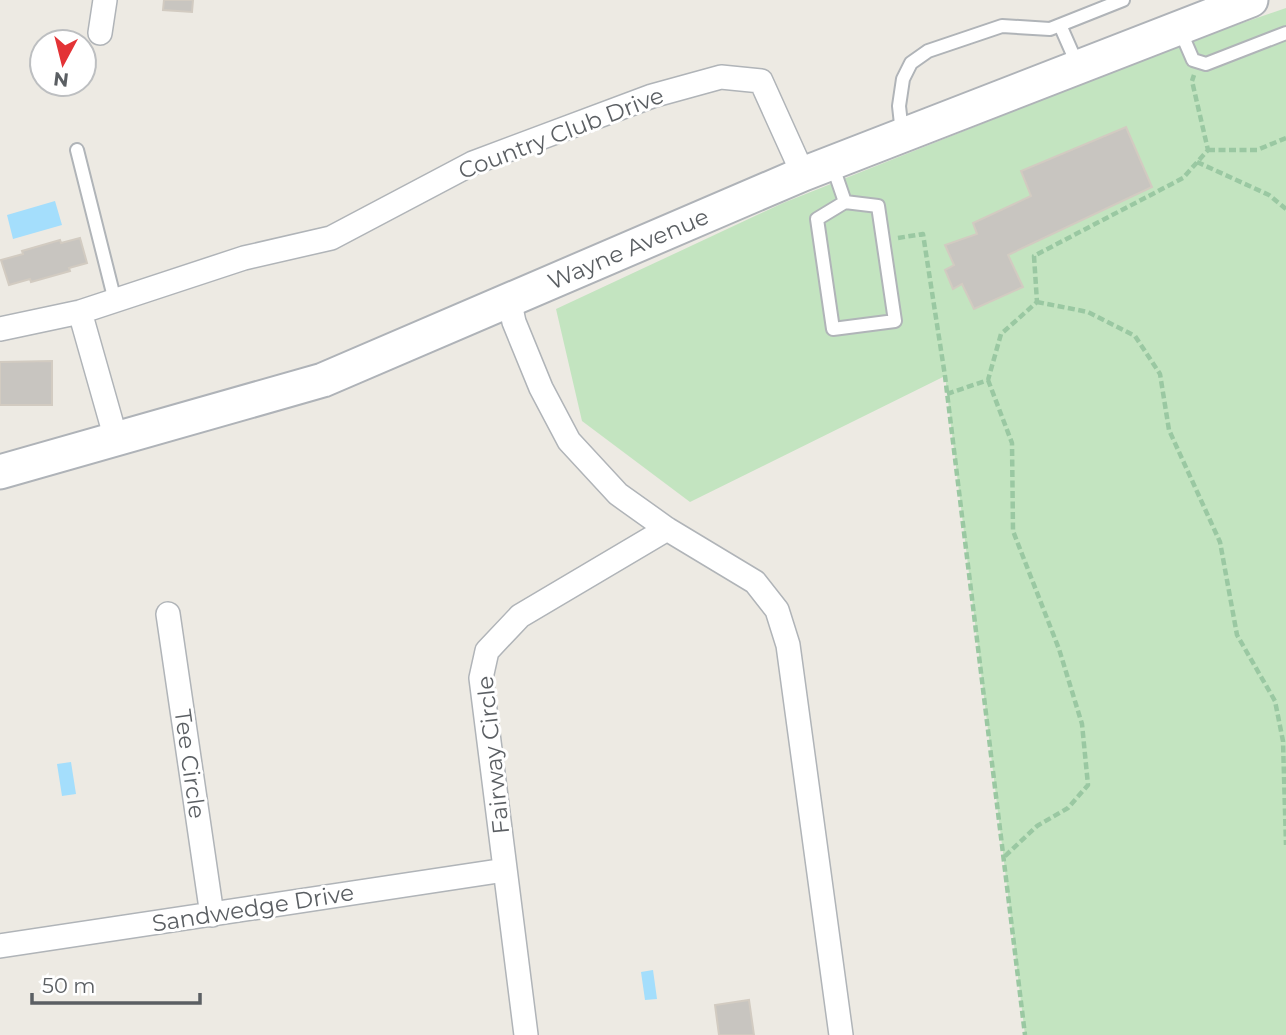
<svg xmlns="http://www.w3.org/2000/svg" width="1286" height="1035" font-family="Montserrat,sans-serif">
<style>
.green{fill:#c3e4c0}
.water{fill:#a4defc}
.building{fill:#c8c5c0;stroke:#d2cbc1;stroke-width:2}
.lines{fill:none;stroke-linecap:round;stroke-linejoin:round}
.lane-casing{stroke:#b0b4b8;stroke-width:16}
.street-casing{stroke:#b0b4b8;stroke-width:26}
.secondary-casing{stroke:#afb3b8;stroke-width:37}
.path{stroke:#9ac8a2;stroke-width:4.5;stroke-dasharray:7 3.5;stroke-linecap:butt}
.lane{stroke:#fff;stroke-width:12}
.street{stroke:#fff;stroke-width:23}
.secondary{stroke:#fff;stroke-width:33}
.labels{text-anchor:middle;stroke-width:6;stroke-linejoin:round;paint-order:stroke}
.street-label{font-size:23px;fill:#5b5f63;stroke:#fff}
</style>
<rect width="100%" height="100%" fill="#edeae3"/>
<path class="green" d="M1286,8V1035H1025L945,376L690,502L582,421L556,309L783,203L1193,40Z"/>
<path class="water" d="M55,201L62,225L13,239L7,215Z
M71,762L76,794L62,796L57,764Z
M653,970L657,999L645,1000L641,972Z"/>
<path class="building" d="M164,0H193L192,12L163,10Z
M1126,127L1152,187L1008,255L1023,287L974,309L962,284L953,289L945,270L954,265L945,245L977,234L973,223L1031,196L1021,171Z
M80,238L87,263L69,268L70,271L31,282L30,279L9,285L1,260L23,254L22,251L60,240L61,243Z
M52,361V405H0V362Z
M749,1000L754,1035H719L715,1005Z"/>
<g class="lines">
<defs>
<path id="lane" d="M1060,25L1078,66
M1180,30L1193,60L1206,64L1286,33
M902,133L899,106L903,79L911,63L928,51L1002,26L1050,29L1123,0
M77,150L115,301
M832,164L845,202
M845,202L878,206L895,321L833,329L817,219Z"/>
<path id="street" d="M100,33L105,0
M509,299L514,322L541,388L569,441L618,494L667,529L755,582L777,610L788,645L841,1035
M80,312L116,439
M0,329L80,312L244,258L331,238L473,163L652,96L721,77L761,81L803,174
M168,614L212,915
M0,946L505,870
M526,1035L481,678L487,651L520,616L667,529"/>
<g id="secondary">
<path id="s1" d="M0,472L323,380L803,174L1251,0"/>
</g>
</defs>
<use href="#lane" class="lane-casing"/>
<use href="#street" class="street-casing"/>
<use href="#secondary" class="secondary-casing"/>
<path class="path" d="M1208,150H1257L1286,138
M1197,162L1269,195L1286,209
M898,238L923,234L945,376L1025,1035
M1037,302L1088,312L1135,336L1160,374L1169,430L1220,542L1237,635L1275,701L1283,741L1286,845
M988,380L1012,443L1013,531L1059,649L1082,724L1088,785L1068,808L1037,826L1004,857
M947,394L988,380L1001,334L1037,302L1034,256L1183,178L1208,150L1192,81L1194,75"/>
<use href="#lane" class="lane"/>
<use href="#street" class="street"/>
<use href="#secondary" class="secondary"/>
</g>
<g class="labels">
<g class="street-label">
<text transform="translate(561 133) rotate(-21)" y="8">Country Club Drive</text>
<text dy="8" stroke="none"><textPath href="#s1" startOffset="668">Wayne Avenue</textPath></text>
<text transform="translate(493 755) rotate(-96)" y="8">Fairway Circle</text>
<text transform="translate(190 764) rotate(82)" y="8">Tee Circle</text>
<text transform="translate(253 908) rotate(-9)" y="8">Sandwedge Drive</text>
</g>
</g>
<g transform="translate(63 63) rotate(187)"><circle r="33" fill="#ffffff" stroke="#bdbfc1" stroke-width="2"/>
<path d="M0-5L12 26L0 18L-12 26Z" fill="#e33336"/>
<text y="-10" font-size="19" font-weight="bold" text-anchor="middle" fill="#5b5f63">N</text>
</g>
<path d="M32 993v10h168v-10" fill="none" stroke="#5b5f63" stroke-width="3.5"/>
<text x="42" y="993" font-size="21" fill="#5b5f63" stroke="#ffffff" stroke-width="5" paint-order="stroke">50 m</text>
</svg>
